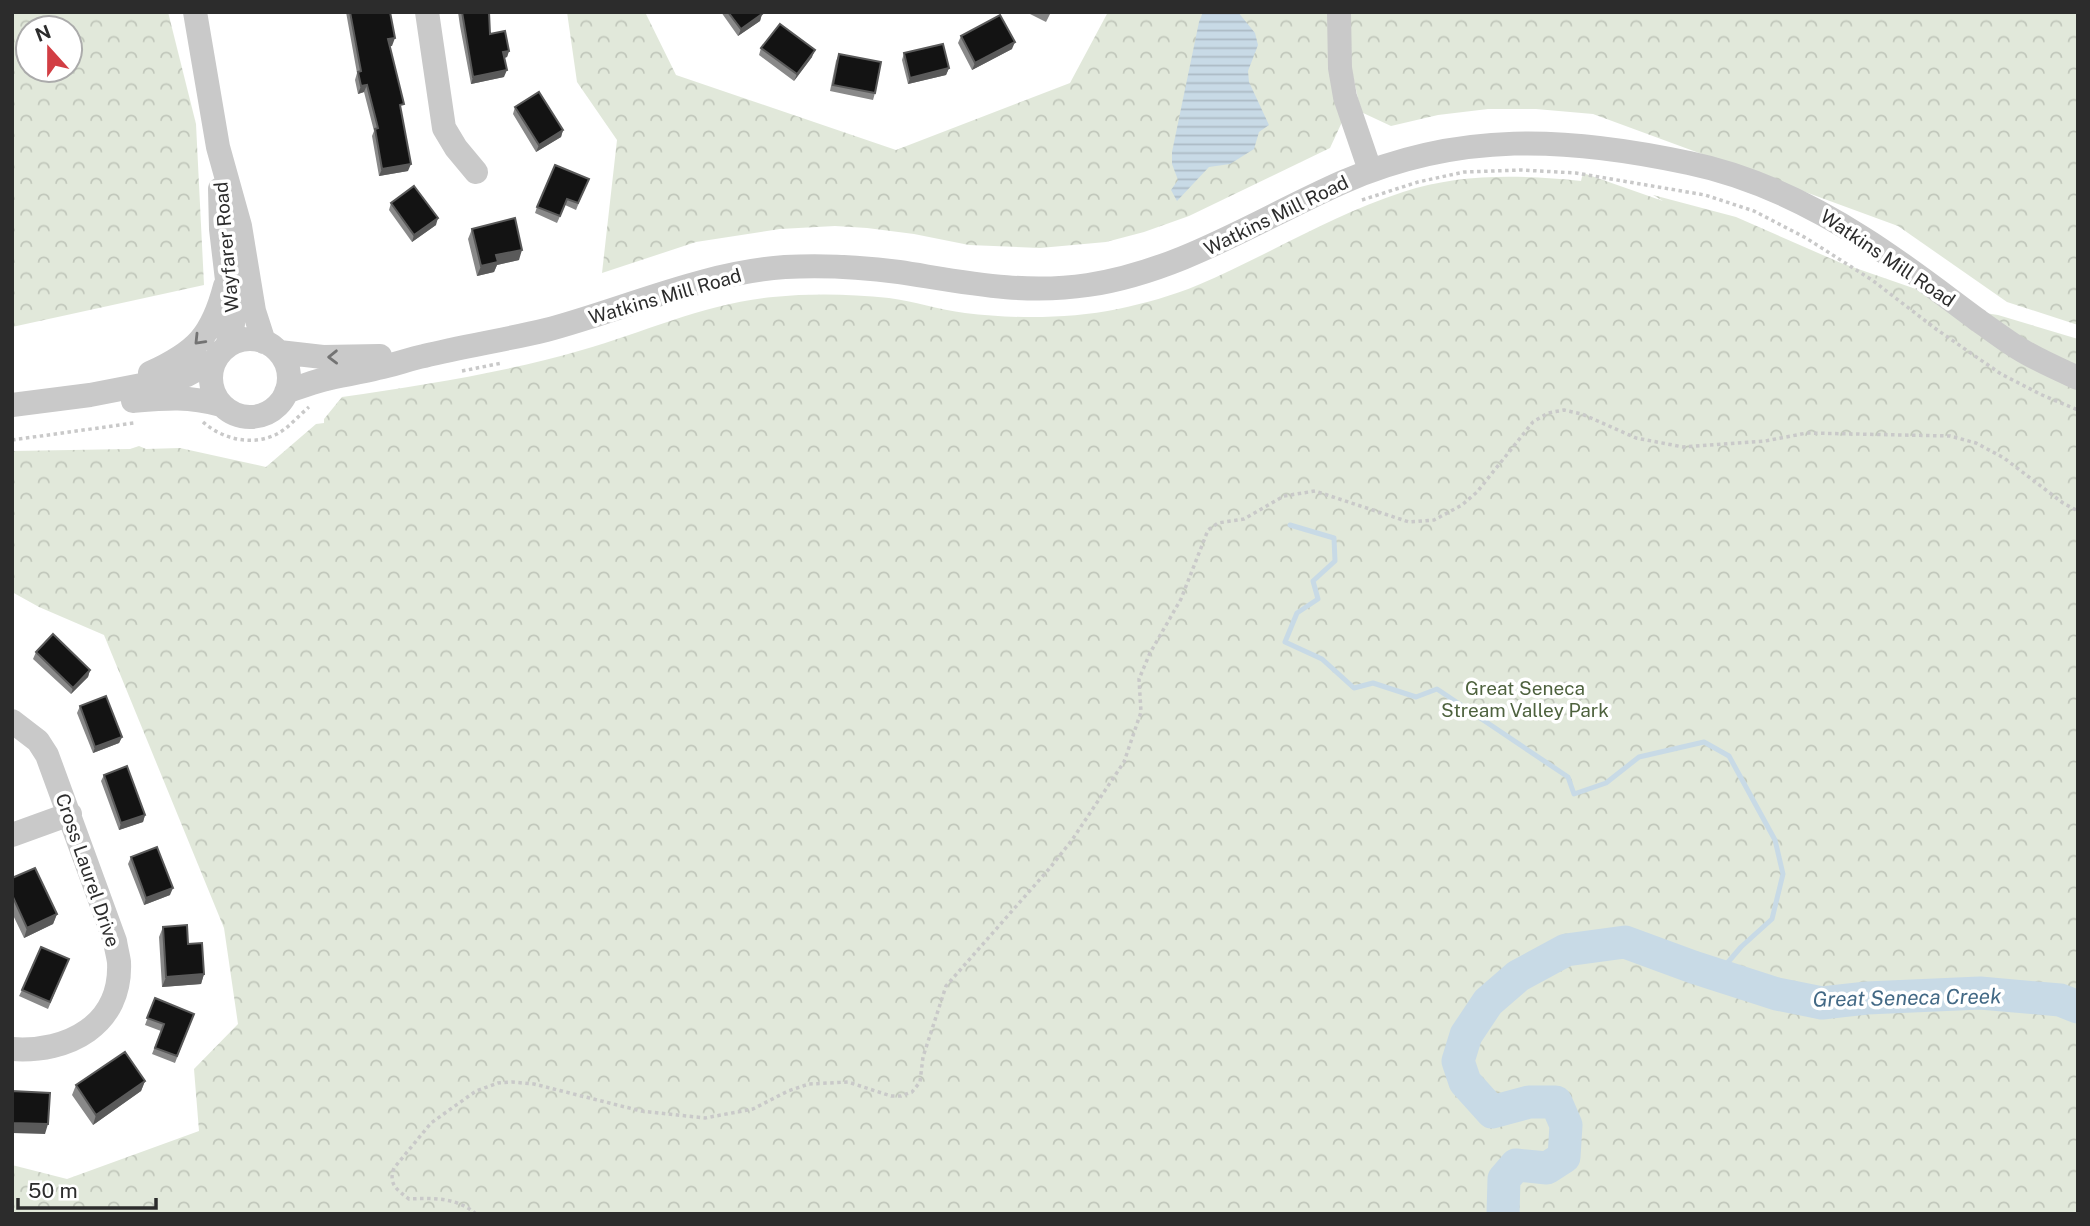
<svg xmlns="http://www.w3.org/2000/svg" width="2090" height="1226" font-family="'Public Sans',sans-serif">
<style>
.forest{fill:url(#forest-crowns);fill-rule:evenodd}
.water{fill:url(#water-rules)}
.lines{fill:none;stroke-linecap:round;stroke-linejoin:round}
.stream{stroke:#c8dae6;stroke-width:5}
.river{stroke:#c8dae6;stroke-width:33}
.path{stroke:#c9c9c9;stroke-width:3.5;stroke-dasharray:3.5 3.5;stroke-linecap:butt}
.minor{stroke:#c9c9c9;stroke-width:24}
.wall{fill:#898989}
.shaded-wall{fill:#5a5a5a}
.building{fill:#131313;stroke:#5a5a5a;stroke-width:2}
.oneway{stroke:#737373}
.labels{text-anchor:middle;stroke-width:7;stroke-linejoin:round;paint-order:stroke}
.street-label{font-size:19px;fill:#2c2c2c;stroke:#fff}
.park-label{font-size:19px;fill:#4e623e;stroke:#fff}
.water-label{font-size:21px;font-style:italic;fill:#436985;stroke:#fff}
</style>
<defs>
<pattern id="forest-crowns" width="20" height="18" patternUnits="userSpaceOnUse" patternTransform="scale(1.75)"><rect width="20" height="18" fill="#e1e8da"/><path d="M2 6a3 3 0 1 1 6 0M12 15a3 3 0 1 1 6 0" fill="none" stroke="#c1c7bb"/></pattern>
<pattern id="water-rules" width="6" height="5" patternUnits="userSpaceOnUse" patternTransform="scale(1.75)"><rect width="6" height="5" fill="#c8dae6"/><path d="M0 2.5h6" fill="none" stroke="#acbbc5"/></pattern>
</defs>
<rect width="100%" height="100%" fill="#fff"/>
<path class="forest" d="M12,12H168L196,124L204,285L12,327ZM70,28V70H28V28Z
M567,12H645L676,75L896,150L1070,83L1108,12H1329L1342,122L1330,148L1189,216L1144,232L1106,242L1040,248L969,245L914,234L867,228L835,226L780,229L696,242L602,273L617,140L577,82Z
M1350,12H2078V325L2007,302L1898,226L1593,114L1536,109H1488L1438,115L1391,126L1361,112L1351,67Z
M1583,173L1663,201L1653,195L1736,217L1841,263L1985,313L1998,315L2078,339V1214H12V1165L67,1179L199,1131L194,1069L238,1024L224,928L104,635L39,607L12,592V451L130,449L139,446L146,449L180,448L266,467L316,424L324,423V419L342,397C423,385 503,373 582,350C645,332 706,303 773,297C812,293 850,294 889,298C914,301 939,310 965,313C1015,319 1068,319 1118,309C1145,303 1172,296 1198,285C1267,256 1331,215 1403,192C1461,173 1522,175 1581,181Z"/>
<path class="water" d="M1238,12L1255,33L1258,45L1248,71L1249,82L1269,125L1259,132L1254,149L1230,164L1209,167L1177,201L1171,190L1178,180L1172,164V152L1199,22L1203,12Z"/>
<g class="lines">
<path class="stream" d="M1290,525L1334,538L1335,561L1313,581L1318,599L1297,613L1285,642L1322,659L1354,688L1373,683L1416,697L1437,689L1568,777L1574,794L1606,783L1639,757L1704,742L1729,756L1775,840L1783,874L1772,919L1741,947L1717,975"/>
<path class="river" d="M1503,1214L1504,1179L1516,1165L1547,1168L1564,1157L1566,1125L1556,1102H1529L1492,1112L1465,1082L1458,1061L1466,1035L1488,1002L1518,976L1566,950L1625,942L1693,967L1777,994L1822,1003L1867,998L1980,993L2060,1000L2078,1007"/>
<path class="path" d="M1362,200L1418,182L1464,172L1521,170L1576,173L1705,195L1754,211L1806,238L1872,280L1936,329L2001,374L2042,395L2078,410
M462,371L502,363
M203,422C222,439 251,446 275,435C288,429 298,416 309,407
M12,440L134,423
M476,1214C457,1197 432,1198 409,1199C397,1190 388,1184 394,1168L431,1123L476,1091L498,1083L512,1082L534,1084L641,1111L705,1118L753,1109L788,1091L809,1084L848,1082L891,1096H901L912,1092L920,1082L923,1057L946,986L1049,869L1072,840L1124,762L1141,712L1139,679L1150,653L1181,599L1208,530L1218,523L1244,519L1284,496L1315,491L1409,522L1434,520L1462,505L1477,492L1533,422L1548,413L1564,410L1582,414L1636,438L1683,447L1765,441L1807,433L1950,436L1976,443L2004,458L2063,503L2078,511"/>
<path class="minor" d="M195,12L218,147L240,226L254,311L264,342
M427,12L444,128L456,148L476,172
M1339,12L1340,68L1345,97L1370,170
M220,189L221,229L227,280L232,300L233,324L227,346
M211 378a39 39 0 1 1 78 0a39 39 0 1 1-78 0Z
M279,352L323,357L380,356
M150,373C196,352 212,336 225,286
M286,392C298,388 310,383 322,380C341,375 360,373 378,368C394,365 409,359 424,356C465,346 505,340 546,330C625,309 702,273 785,267C823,265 861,267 899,272C964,282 1022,295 1088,285C1181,271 1259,219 1343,182C1459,131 1568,137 1689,163C1752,176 1808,203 1863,238C1903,263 1941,293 1979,321C1992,330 2005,340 2018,348C2037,360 2058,369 2078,378
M133,401C167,398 188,396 221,405
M12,405L90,395L157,382L187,375L215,360
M12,721L38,741L47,755L115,941C116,948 118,955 119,962C122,1025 68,1053 12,1049
M12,835L70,814"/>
</g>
<path class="wall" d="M346,12H390L392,46H390L401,111L408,171L379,176L372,136L374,131L364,92L358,94L355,80L357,73Z
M458,12H489L490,34L509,51L507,57L504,58V77L471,84L460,26Z
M721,12H761L762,14L760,21L738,36Z
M1026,12H1051L1046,22Z
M961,36L1012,49L972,70L958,43Z
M761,48L812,57L794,81L759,55Z
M904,53L949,68L946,75L908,84L902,60Z
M839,54L875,93L873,100L830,91L836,61Z
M515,107L563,130L561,137L536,152L513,114Z
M586,185L576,210L565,205L557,223L535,213L537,207Z
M391,203L436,225L412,242L389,210Z
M472,229L519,260L497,265L494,272L477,276L468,239Z
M36,652L90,670L88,677L71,694L33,659Z
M80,706L122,737L119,743L93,753L77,713Z
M104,775L145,815L143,822L119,830L101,781Z
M131,857L170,895L144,905L128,864Z
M12,878L57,914L53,924L24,938L12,913Z
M163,927L188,944L204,974L201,984L162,987L159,937Z
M69,959L48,1009L19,996L22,990Z
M155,998L194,1014L175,1063L152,1054L161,1031L145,1025Z
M145,1081L141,1091L93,1125L72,1095L76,1085Z"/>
<path class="shaded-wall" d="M762,14L760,21L738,36L741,29Z
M395,38L392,46L385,47L388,39Z
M1015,42L1012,49L972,70L975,63Z
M815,50L812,57L794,81L797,74Z
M509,51L507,57L501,59L503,52Z
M949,68L946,75L908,84L910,78Z
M507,70L504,77L471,84L473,77Z
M367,85L364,92L358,94L361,86Z
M563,130L561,137L536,152L539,145Z
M411,164L408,171L379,176L382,169Z
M438,218L436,225L412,242L414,235Z
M522,250L519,260L497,265L494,272L477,276L481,266L496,255Z
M90,670L88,677L71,694L73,688Z
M122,737L119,743L93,753L95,747Z
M145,815L143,822L119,830L121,823Z
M173,888L170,895L144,905L146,898Z
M57,914L53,924L24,938L27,928Z
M204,974L201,984L162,987L166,977Z
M145,1081L141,1091L93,1125L96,1115Z
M12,1123L48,1124L45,1134L12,1133Z"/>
<path class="building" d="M350,12H390L395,38L388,39L404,104L400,105L411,164L382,169L375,129L378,128L367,85L361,86L358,72L361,71Z
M462,12H489L490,34L505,31L509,51L503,52L507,70L473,77Z
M728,12H761L762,14L741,29Z
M1000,15L1015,42L975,63L961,36Z
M780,24L815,50L797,74L761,48Z
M943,44L949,68L910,78L904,53Z
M839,54L881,62L875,93L833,85Z
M539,92L563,130L539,145L515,107Z
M555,165L589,179L578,203L567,199L560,216L537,207Z
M414,186L438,218L414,235L391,203Z
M515,218L522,250L496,255L498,262L481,266L472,229Z
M53,634L90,670L73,688L36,652Z
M106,696L122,737L95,747L80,706Z
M127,766L145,815L121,823L104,775Z
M157,847L173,888L146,898L131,857Z
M35,868L57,914L27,928L12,895V878Z
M187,925L188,944L202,943L204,974L166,977L163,927Z
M41,947L69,959L50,1002L22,990Z
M155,998L194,1014L177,1056L155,1048L164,1024L147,1018Z
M125,1052L145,1081L96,1115L76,1085Z
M12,1091L50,1093L48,1124L12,1123Z"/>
<defs><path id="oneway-chevron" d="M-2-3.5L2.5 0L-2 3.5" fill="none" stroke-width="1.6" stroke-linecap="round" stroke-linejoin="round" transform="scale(1.75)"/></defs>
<g class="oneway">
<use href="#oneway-chevron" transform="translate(199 340) rotate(134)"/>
<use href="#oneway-chevron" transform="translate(333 357) rotate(179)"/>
</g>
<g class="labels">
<g class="street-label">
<text transform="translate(1276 215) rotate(-26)" y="7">Watkins Mill Road</text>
<text transform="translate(226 247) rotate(-95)" y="7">Wayfarer Road</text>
<text transform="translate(1888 258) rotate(34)" y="7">Watkins Mill Road</text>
<text transform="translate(665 296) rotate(-16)" y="7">Watkins Mill Road</text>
<text transform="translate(88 870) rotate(71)" y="7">Cross Laurel Drive</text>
</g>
<g class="park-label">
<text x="1525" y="695">Great Seneca<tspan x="1525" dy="22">Stream Valley Park</tspan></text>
</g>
<g class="water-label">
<text transform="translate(1907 998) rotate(-1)" y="7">Great Seneca Creek</text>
</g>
</g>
<rect width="2090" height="1226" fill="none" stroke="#2c2c2c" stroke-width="28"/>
<g transform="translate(49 49) rotate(339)"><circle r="33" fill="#ffffff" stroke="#ababab" stroke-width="2"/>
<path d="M0-5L12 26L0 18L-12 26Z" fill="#d23e44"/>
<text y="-10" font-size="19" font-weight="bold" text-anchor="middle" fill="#2c2c2c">N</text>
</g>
<path d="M18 1198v10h138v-10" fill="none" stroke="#2c2c2c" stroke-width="3.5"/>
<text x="28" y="1198" font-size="21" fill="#2c2c2c" stroke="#ffffff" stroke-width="5" paint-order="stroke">50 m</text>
</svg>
